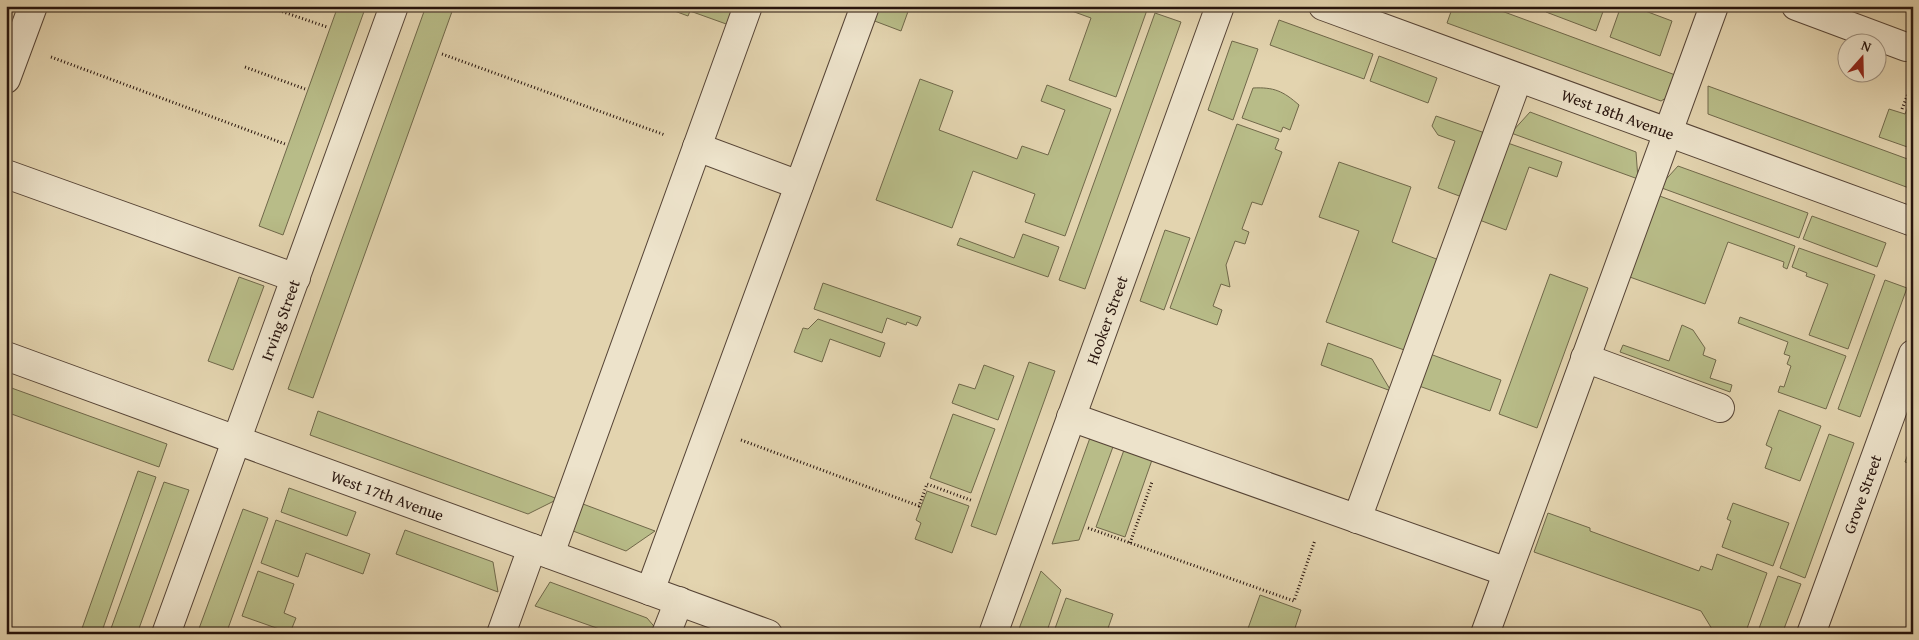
<svg xmlns="http://www.w3.org/2000/svg" width="1919" height="640" font-family="'Gentium Book Plus',serif">
<style>
.green{fill:#b8bc88;stroke:#70684a}
.lines{fill:none;stroke-linecap:round;stroke-linejoin:round}
.minor-casing{stroke:#564436;stroke-width:30}
.path{stroke:#27140d;stroke-width:3;stroke-dasharray:1 2.5;stroke-linecap:butt}
.minor{stroke:#ede3cb;stroke-width:28}
.labels{text-anchor:middle;stroke-width:4.5;stroke-linejoin:round;paint-order:stroke}
.street-label{font-size:16px;fill:#27140d;stroke:#ede3cb}
</style>
<rect width="100%" height="100%" fill="#e3d4af"/>
<filter id="stains"><feTurbulence type="fractalNoise" baseFrequency=".004" numOctaves="4"/><feColorMatrix values="0 0 0 0 .2 0 0 0 0 .09 0 0 0 0 .02 0 0 0 .5 -.17"/></filter>
<radialGradient id="worn" r=".72"><stop offset=".6" stop-color="#630" stop-opacity="0"/><stop offset="1" stop-color="#630" stop-opacity=".3"/></radialGradient>
<path class="green" d="M338,6H366L283,235L259,226Z
M426,6H454L313,398L288,389Z
M661,6H719L733,12L729,25L690,11L688,16Z
M877,6H910L901,31L872,20Z
M1058,6H1137L1147,10L1116,97L1069,80L1091,18Z
M1453,6H1488L1678,76L1671,95L1661,101L1447,23Z
M1548,6H1605L1596,31L1546,12Z
M1621,6H1632L1672,21L1660,56L1610,37Z
M1155,13L1181,22L1085,289L1059,280Z
M1279,20L1373,54L1364,79L1270,45Z
M1232,41L1258,49L1233,120L1208,110Z
M1379,56L1437,78L1428,103L1370,81Z
M920,79L953,91L939,130L1017,159L1022,146L1048,155L1065,110L1041,101L1047,85L1111,109L1065,236L1025,222L1035,194L973,171L952,228L876,200Z
M1708,86L1913,161V179L1909,188L1708,114Z
M1253,88C1274,87 1283,91 1299,105L1290,130L1283,127L1281,132L1242,118Z
M1913,95V149L1879,137L1889,109L1905,114Z
M1530,112L1636,152L1638,179L1511,133Z
M1436,116L1485,133L1462,197L1438,188L1455,141L1438,135L1432,126Z
M1237,124L1279,139L1275,149L1282,152L1262,205L1252,202L1242,229L1249,232L1245,244L1235,241L1226,265L1230,287L1221,284L1213,306L1222,310L1217,325L1170,308Z
M1502,141L1562,162L1557,177L1529,167L1506,230L1474,218Z
M1339,162L1411,187L1392,242L1439,260L1407,351L1326,322L1359,231L1319,217Z
M1678,166L1808,213L1799,238L1659,187Z
M1657,195L1795,246L1787,269L1783,267L1784,262L1728,242L1705,304L1627,276Z
M1812,216L1886,243L1877,267L1803,239Z
M1165,230L1190,238L1164,310L1140,301Z
M1023,234L1059,247L1048,277L957,245L960,238L1014,258Z
M1799,248L1875,275L1848,349L1809,335L1828,284L1806,276L1807,273L1792,267Z
M1550,274L1588,288L1537,428L1499,414Z
M239,277L264,286L233,370L208,361Z
M1885,280L1907,288L1860,417L1838,409Z
M823,283L921,317L917,326L907,322L906,325L887,318L882,333L814,309Z
M1740,317L1846,356L1826,409L1778,392L1780,386L1784,387L1791,366L1787,364L1790,356L1784,354L1788,342L1738,323Z
M818,319L885,343L880,357L830,339L822,362L794,352L803,328L808,329Z
M1682,325L1693,330L1705,348L1703,355L1716,360L1710,378L1732,385L1730,392L1620,352L1623,345L1669,361Z
M1328,343L1372,359L1391,391L1321,365Z
M1430,354L1501,380L1490,411L1419,386Z
M1029,362L1055,371L996,535L971,526Z
M984,365L1014,376L998,420L952,403L959,384L975,389Z
M6,386L167,444L159,467L6,412Z
M1779,410L1821,426L1800,481L1765,468L1772,448L1766,445Z
M318,411L558,499L528,514L310,435Z
M953,414L995,429L971,493L930,478Z
M1829,434L1854,443L1805,578L1780,568Z
M1091,435L1114,444L1079,540L1052,544Z
M1913,441V465L1905,462Z
M1124,450L1152,460L1125,537L1096,527Z
M138,471L156,477L101,634H80Z
M164,482L189,490L137,634H109Z
M289,488L356,512L347,536L281,512Z
M927,491L969,506L952,553L915,539L921,523L916,520Z
M1733,503L1789,523L1773,566L1722,547L1731,521L1727,519Z
M583,504L655,531L626,551L573,531Z
M243,509L268,518L226,634H197Z
M1548,513L1590,528V531L1699,571L1701,566L1712,570L1717,554L1767,573L1745,634H1715L1701,611L1534,552Z
M276,520L370,554L363,574L306,553L298,577L261,563Z
M405,530L493,562L498,592L396,554Z
M258,571L294,584L284,613L296,618L290,633L242,616Z
M1041,571L1061,590L1046,634H1017Z
M1778,576L1801,584L1782,634H1757Z
M550,582L647,618L658,631L657,634H614L535,606Z
M1260,595L1301,610L1293,634H1246Z
M1066,598L1113,614L1106,634H1053Z"/>
<g class="lines">
<defs>
<g id="minor">
<path id="s1" d="M1323,6L1913,222"/>
<path d="M1796,6L1906,47"/>
<path d="M6,79L33,6"/>
<path d="M697,147L799,185"/>
<path d="M6,174L296,278"/>
<path id="s2" d="M6,356L768,634"/>
<path d="M1585,358L1720,408"/>
<path d="M1071,417L1507,572"/>
<path d="M1357,519L1518,78"/>
<path d="M550,554L748,6"/>
<path d="M650,591L865,6"/>
<path id="s3" d="M166,634L394,6"/>
<path d="M501,634L532,548"/>
<path d="M666,634L679,601"/>
<path id="s4" d="M993,634L1220,6"/>
<path d="M1485,634L1714,6"/>
<path id="s5" d="M1811,634L1913,354"/>
</g>
</defs>
<use href="#minor" class="minor-casing"/>
<path class="path" d="M269,7L327,27
M442,54L665,135
M51,57L285,144
M245,67L305,89
M1902,109L1913,81
M741,440L919,506L927,484L973,501
M1088,528L1294,601L1315,540
M1130,543L1152,482"/>
<use href="#minor" class="minor"/>
</g>
<g class="labels">
<g class="street-label">
<text dy="6" stroke="none"><textPath href="#s1" startOffset="314">West 18th Avenue</textPath></text>
<text dy="6" stroke="none"><textPath href="#s3" startOffset="334">Irving Street</textPath></text>
<text dy="6" stroke="none"><textPath href="#s4" startOffset="334">Hooker Street</textPath></text>
<text dy="6" stroke="none"><textPath href="#s5" startOffset="149">Grove Street</textPath></text>
<text dy="6" stroke="none"><textPath href="#s2" startOffset="406">West 17th Avenue</textPath></text>
</g>
</g>
<rect width="1919" height="640" fill="none" stroke="#e3d4af" stroke-width="25"/>
<rect x="8" y="8" width="1904" height="625" fill="none" stroke="#27140d" stroke-width="2.5"/>
<rect x="12" y="12" width="1894" height="615" fill="none" stroke="#27140d"/>
<g transform="translate(1862 58) rotate(20)"><circle r="24" fill="#ede3cb" stroke="#9e907f"/>
<path d="M0-4L9 19L0 12L-9 19Z" fill="#8f2418"/>
<text y="-8" font-size="14" font-weight="bold" text-anchor="middle" fill="#27140d">N</text>
</g>
<rect width="100%" height="100%" filter="url(#stains)"/>
<rect width="100%" height="100%" fill="url(#worn)"/>
</svg>
